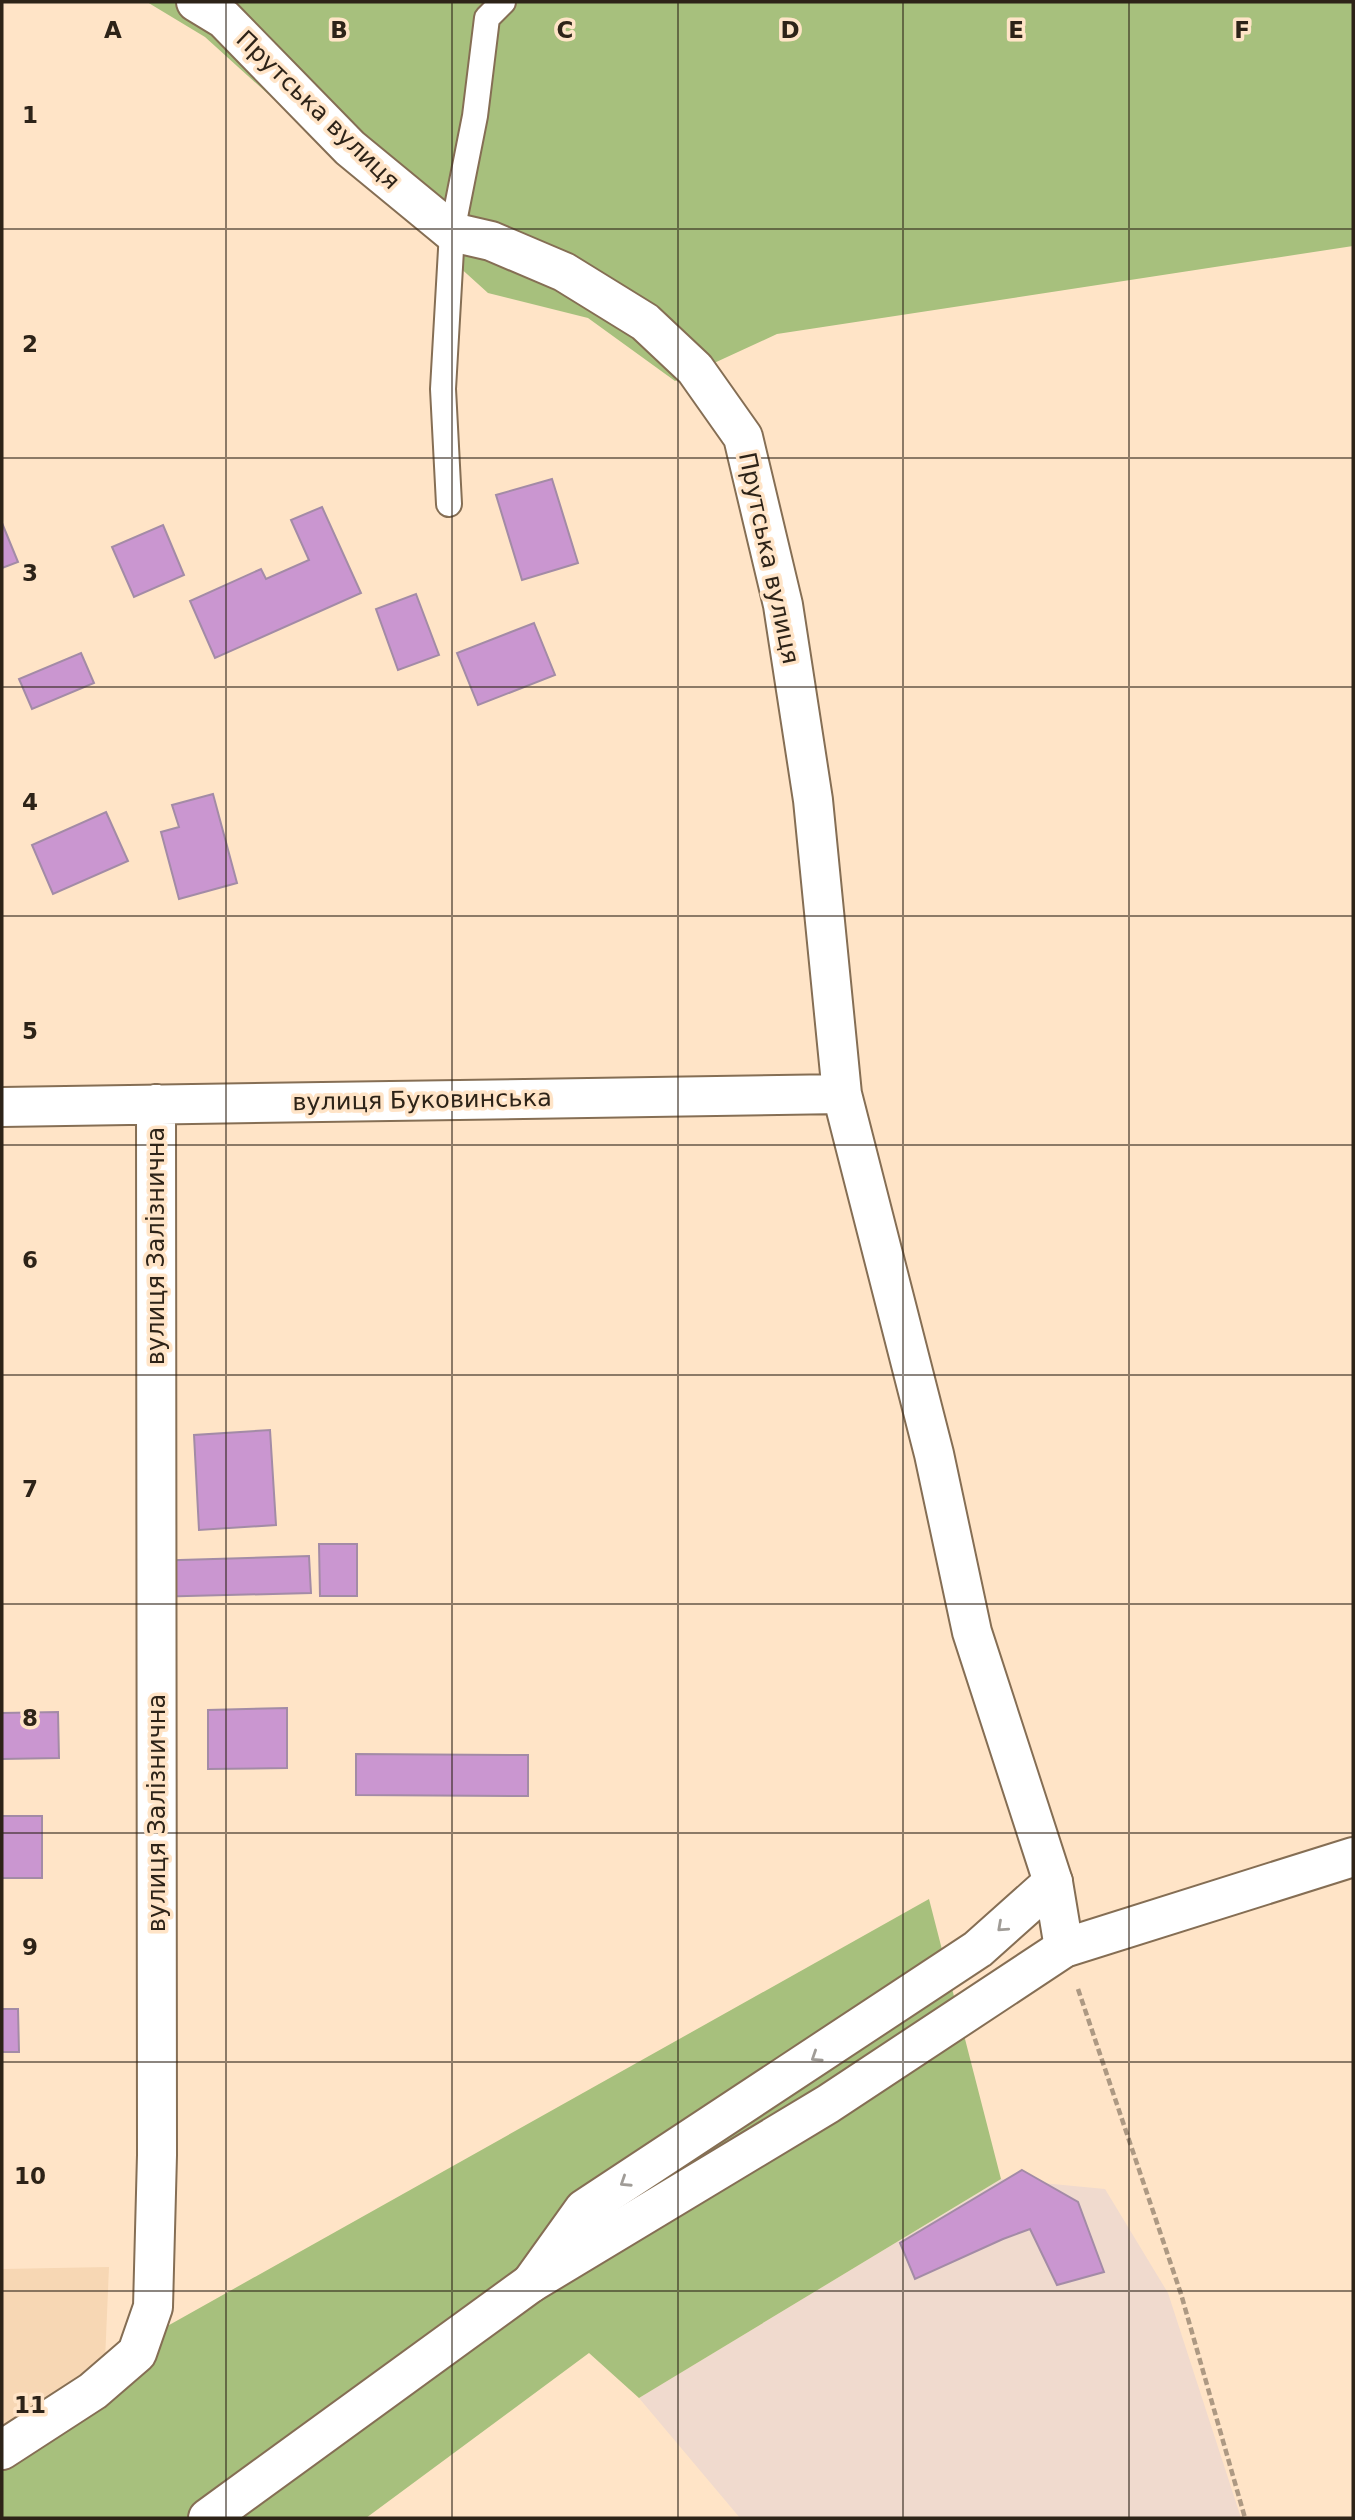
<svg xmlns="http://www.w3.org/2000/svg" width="1355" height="2520" font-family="'DejaVu Sans',sans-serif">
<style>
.built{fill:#f7d7b4}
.industrial{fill:#f0dace}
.green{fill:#a7c07d}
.building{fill:#ca96d0;stroke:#a38ba6;stroke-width:2}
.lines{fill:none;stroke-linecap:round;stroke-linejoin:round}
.lane-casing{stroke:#856e54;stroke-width:28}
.street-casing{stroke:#856e54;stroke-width:42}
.secondary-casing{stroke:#856e54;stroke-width:42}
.highway-casing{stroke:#856e54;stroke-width:42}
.path{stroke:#ad9983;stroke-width:4.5;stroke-dasharray:7 3.5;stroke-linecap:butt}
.lane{stroke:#fff;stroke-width:24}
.street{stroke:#fff;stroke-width:38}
.secondary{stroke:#fff;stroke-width:38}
.highway{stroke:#fff;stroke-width:38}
.oneway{stroke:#a09c97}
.grid{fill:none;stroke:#2d2318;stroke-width:2;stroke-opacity:0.55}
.labels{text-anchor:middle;stroke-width:7;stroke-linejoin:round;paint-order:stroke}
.street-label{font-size:24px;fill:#2d2318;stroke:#ffe4c7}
.grid-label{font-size:23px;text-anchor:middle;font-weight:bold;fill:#2d2318;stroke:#ffe4c7;stroke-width:7;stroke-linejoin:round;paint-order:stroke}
</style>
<rect width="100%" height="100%" fill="#ffe4c7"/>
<path class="built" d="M109,2267L105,2361L2,2441V2269Z"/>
<path class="industrial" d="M1001,2179L1105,2189L1168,2293L1241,2518H740L639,2398Z"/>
<path class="green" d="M147,2H1353V246L777,334L675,381L588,318L488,293L205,37Z
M929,1899L1001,2179L639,2398L589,2353L366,2518H2V2441L105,2361Z"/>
<path class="building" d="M552,479L578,563L522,580L496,495Z
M322,507L361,593L215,658L190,601L261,569L266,579L309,560L291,520Z
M2,523L18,562L2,568Z
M163,525L184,575L134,597L112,547Z
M416,594L439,655L398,670L376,609Z
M534,623L555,675L478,705L457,653Z
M81,653L94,683L32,709L19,679Z
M213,794L237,883L179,899L161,832L179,827L172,805Z
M106,812L128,861L53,894L32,845Z
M270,1430L276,1525L199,1530L194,1435Z
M319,1544H357V1596H320Z
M309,1556L311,1593L149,1597L147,1561Z
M287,1708V1768L208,1769V1710Z
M58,1712L59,1758L2,1759V1713Z
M356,1754L528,1755V1796L356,1795Z
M2,1816H42V1878H2Z
M2,2009H18L19,2052H2Z
M1022,2170L1078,2202L1104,2272L1057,2285L1030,2229L1003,2239L915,2279L900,2243Z"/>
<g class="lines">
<defs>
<path id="lane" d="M449,504L443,389L452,232L475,116L487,18L503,2"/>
<path id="street" d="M196,2L224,19L350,148L452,232L491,241L564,272L645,322L695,369L743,437L783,605L813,800L842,1094L934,1454L972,1632L1053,1882L1064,1948
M2,1107L842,1094
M2,2450L93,2391L137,2353L153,2307L157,2155L156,1104"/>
<path id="secondary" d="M531,2283L584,2209L978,1949L1053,1882"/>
<path id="highway" d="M208,2518L531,2283L828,2104L1064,1948L1353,1857"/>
</defs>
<use href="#lane" class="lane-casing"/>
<use href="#street" class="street-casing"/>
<use href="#secondary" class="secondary-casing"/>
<use href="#highway" class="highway-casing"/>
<path class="path" d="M1078,1989L1181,2294L1245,2518"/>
<use href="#lane" class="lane"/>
<use href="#street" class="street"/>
<use href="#secondary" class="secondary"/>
<use href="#highway" class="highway"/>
</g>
<defs><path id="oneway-chevron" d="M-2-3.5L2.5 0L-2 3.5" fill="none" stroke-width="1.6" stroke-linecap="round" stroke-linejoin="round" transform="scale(1.75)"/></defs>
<g class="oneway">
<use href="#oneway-chevron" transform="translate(1002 1927) rotate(138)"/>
<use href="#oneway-chevron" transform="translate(816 2057) rotate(147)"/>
<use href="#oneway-chevron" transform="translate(625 2182) rotate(147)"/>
</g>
<path class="grid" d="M226,2V2518M452,2V2518M678,2V2518M903,2V2518M1129,2V2518M2,229H1353M2,458H1353M2,687H1353M2,916H1353M2,1145H1353M2,1375H1353M2,1604H1353M2,1833H1353M2,2062H1353M2,2291H1353"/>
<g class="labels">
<g class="street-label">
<text transform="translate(318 110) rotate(44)" y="8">Прутська вулиця</text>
<text transform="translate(769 558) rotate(78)" y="8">Прутська вулиця</text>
<text transform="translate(422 1100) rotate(-1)" y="8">вулиця Буковинська</text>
<text transform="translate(156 1246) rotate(-90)" y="8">вулиця Залізнична</text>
<text transform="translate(157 1813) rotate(-90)" y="8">вулиця Залізнична</text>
</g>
</g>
<g class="grid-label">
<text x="113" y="38">A</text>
<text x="339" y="38">B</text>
<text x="565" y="38">C</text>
<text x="790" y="38">D</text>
<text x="1016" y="38">E</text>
<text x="1242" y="38">F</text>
<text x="30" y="123">1</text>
<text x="30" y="352">2</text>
<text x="30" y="581">3</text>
<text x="30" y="810">4</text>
<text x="30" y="1039">5</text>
<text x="30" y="1268">6</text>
<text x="30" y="1497">7</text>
<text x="30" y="1726">8</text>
<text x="30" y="1955">9</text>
<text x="30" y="2184">10</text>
<text x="30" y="2413">11</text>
</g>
<rect width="1355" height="2520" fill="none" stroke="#2d2318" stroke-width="7"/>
</svg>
